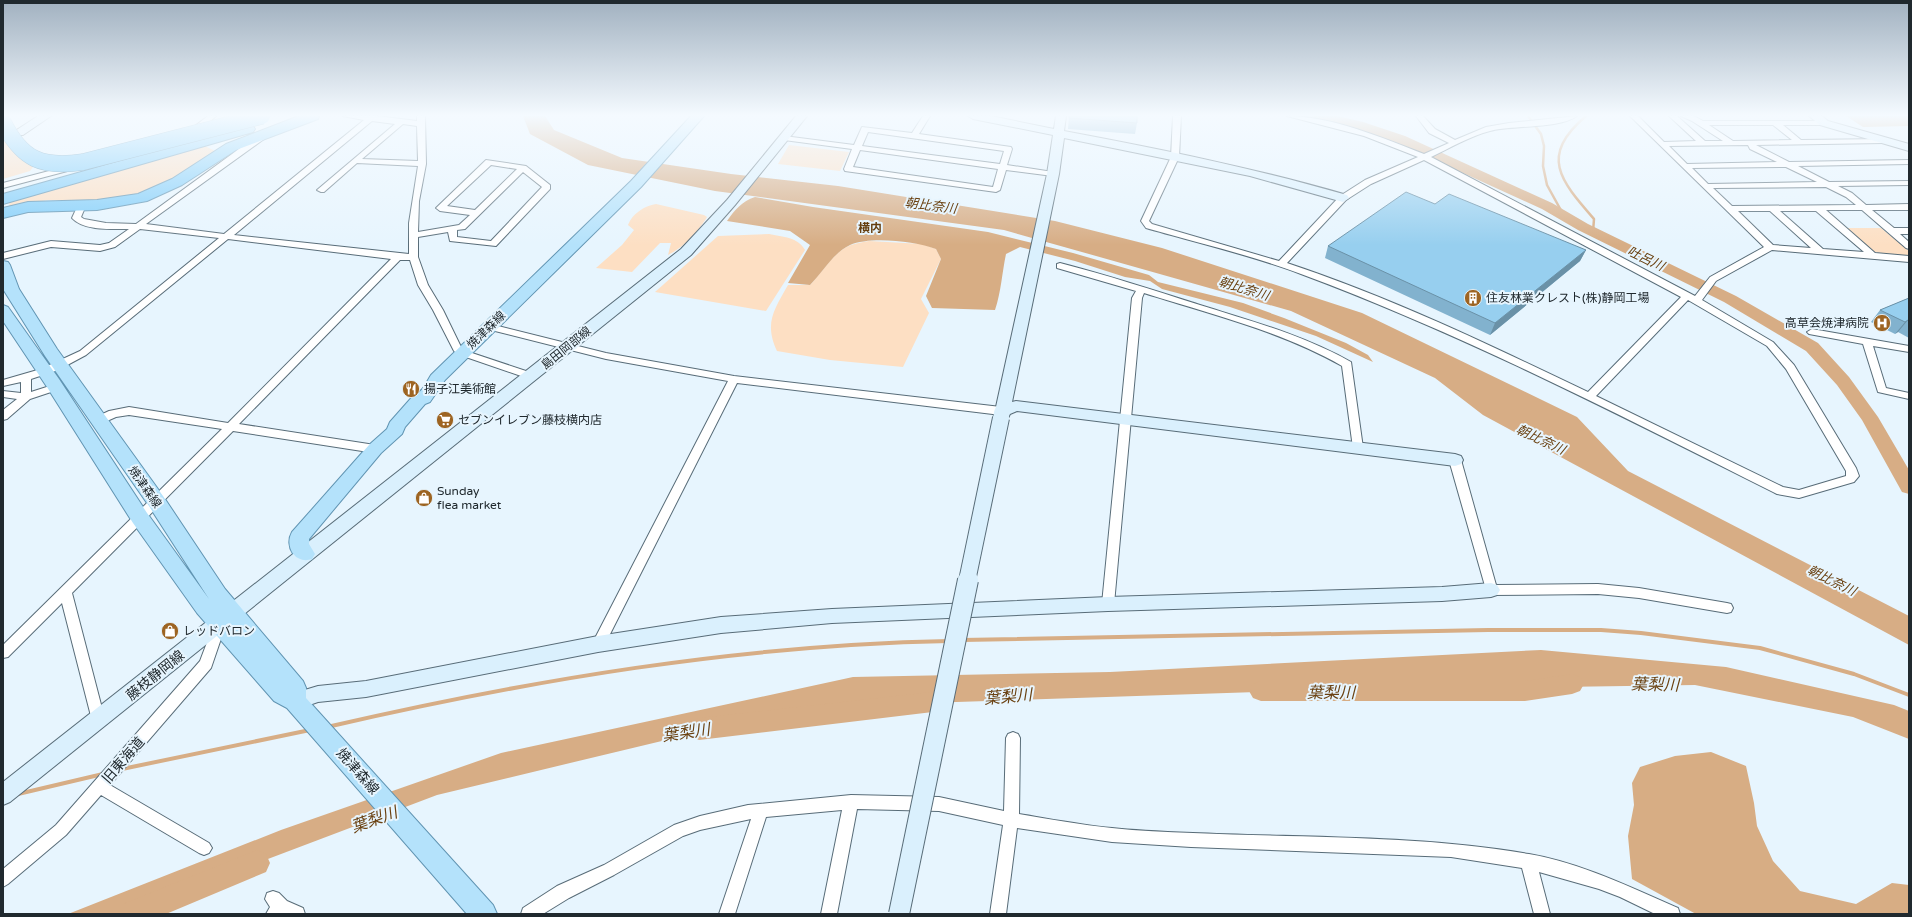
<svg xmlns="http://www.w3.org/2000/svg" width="1912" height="917" font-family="'Varela Round','Noto Sans JP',sans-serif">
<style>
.green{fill:#fddfc3}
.forest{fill:#d7ad84}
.water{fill:#d7ad85}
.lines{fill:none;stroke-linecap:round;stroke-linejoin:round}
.stream-far1{stroke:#d7ad85;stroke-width:2.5}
.stream{stroke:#d7ad85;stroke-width:4}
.river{fill:#d7ad85;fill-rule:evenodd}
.street-casing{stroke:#586c78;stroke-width:2}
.secondary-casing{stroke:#586c78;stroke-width:2}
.primary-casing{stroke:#6094b2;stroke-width:2}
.highway-casing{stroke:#6094b2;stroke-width:2}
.street{fill:#fff;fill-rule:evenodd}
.secondary{fill:#daf0fd;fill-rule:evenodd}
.primary{fill:#b4e2fb;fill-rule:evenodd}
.highway{fill:#82cef9;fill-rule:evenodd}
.secondary-bridge-far1-casing{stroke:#586c78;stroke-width:18;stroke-linecap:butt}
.secondary-bridge-casing{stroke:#586c78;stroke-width:22;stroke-linecap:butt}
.highway-bridge-casing{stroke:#6094b2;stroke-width:17;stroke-linecap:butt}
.secondary-bridge-far1{stroke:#daf0fd;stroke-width:16}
.secondary-bridge{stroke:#daf0fd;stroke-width:20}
.highway-bridge{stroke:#82cef9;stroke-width:16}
.wall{fill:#82b2ce}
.shaded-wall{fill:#6a91a7}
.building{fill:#97cfef;stroke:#6a91a7}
.labels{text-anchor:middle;stroke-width:4;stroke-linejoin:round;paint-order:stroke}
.far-quarter-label{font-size:12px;font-weight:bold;fill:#653e0f;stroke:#e7f5fe}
.poi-label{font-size:12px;fill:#20292e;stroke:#e7f5fe;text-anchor:start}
.street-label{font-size:12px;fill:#20292e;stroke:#e7f5fe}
.water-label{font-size:13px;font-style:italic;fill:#6a4111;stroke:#e7f5fe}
.near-street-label{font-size:14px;fill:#20292e;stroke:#e7f5fe}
.near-water-label{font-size:16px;font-style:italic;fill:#6a4111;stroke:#e7f5fe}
</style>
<rect width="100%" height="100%" fill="#e7f5fe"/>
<path class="green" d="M10,140L33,167L30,171L3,179V142Z
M203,145L215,151L179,177L134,196L105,200H48L9,207L10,200Z
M789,145L849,152L840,171L778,164Z
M656,204L704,215L707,217C699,231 683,248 668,255L671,243H660L632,272L596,268L622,245L634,230L628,225C632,214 644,206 656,204Z
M1844,228H1881L1909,251V256L1873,252Z
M769,234C783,237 798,237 805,250L766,311L655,292L718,236Z
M869,241L922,244L936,249L941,259L921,299L929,313L903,367L830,360L777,351C764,323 774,310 788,285H810C823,272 834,251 851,245C857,243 863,242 869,241Z"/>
<path class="forest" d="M1846,116H1909V126L1863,127Z
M755,197L813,207L988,232L1073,253L1149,275L1158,282L1243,303L1284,318L1346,343L1368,355L1373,362L1316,336L1230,307L1162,289L1150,281L1125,277L1075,261L1020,247L1006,254C1002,273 1001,292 995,310L932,308L926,296L941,259L936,249C915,241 870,236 850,245C833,253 823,272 810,285L788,283L810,245L790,231L727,221C734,211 742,201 755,197Z
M1711,752L1746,766L1754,803L1757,826L1773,861L1800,891L1856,904L1892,883L1909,885V914H1696L1632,879L1628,836L1634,805L1632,783L1640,767L1675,756Z"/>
<path class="water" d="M523,116H545L554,130L622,158L731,174L838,186L1055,221L1162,248L1362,313L1577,417L1628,471L1909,616V645L1483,415L1435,378L1291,311L1004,230L715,191L588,165L530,134Z
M1541,650L1726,667L1894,705L1909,711V739L1853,717L1695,685L1287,691L803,707L437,795L122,914H68L281,830L501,753L853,677L1110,672Z"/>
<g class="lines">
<path class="stream-far1" d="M1528,116L1541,134L1544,146L1543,166L1547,185L1563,214
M1586,116C1539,156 1560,180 1594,219L1593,232"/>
<path class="stream" d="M962,640L1488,630H1601L1641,633L1760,648L1854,674L1909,695
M327,727C531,680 739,645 949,641
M122,769L310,730
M18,794L103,774"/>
<path class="river" d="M1312,116H1337L1363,122L1405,136L1552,203L1588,224L1736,296L1818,343L1849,377L1878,417L1909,470V494L1902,492L1862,420L1837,385L1806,351L1724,302L1578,230L1542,209L1395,142L1354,128L1313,119Z
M1572,674L1580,677L1584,684L1580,691L1572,694L1525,701H1261L1253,698L1249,691L1253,684L1261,681H1525Z
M941,691L949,694L953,701L949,708L941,711L699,740L691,737L687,729L691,721L699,718Z
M257,850L266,854L270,863L266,872L166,914H119L123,904Z"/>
<defs>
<path id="street" d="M208,116H216L197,133H191V129Z
M343,116H377L417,121V116H425L426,164L419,201L418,232L459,225L470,215L440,211L436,208L486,160L526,166L550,185V189L496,246L450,241L448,232L418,237V257L428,285L443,310L461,347L466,351L535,374L536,376L535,378H527L460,355L454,351L433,310L418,285L410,260H400L239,424L375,445L379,446L380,449L379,452L375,453L233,431L72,593L105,720L103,724L98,726L93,724L62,603L8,657L3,658V645L222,429L129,415L116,417L98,425L94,424L93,421L94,418L109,411L129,407L228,423L391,259L228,239L86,355L58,370L31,379V392L56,384L61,387L60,389L30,399L7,419L3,420V410L17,399L3,397V391L21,393V382L3,386V380L41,369L80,351L219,238L140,229L115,247L100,251L51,247L3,259V253L51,241L100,245L109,243L129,229C112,229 84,231 72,218L79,203H85L86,205L81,217L84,219L106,223L136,224L258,135H264V139L146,224L224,234L364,120ZM372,121L395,124L317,190L321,192H324L357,163L418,166L409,223V254L234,235ZM403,124L417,126L418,161L362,159ZM491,165L517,169L475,210L447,206ZM523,172L542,187L491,241L457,237V230L465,229Z
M923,116H930L919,134L1011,147L1012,149L1007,165L1053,172L1057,174L1053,176L1006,170L1000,190L996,192L845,171L844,169L852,149L784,140L780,138L784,136L854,145L862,127L912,133ZM868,132L1004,151L1000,164L862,146ZM860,150L998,169L993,187L853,167Z
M1173,116H1181L1179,157L1149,221L1152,224L1279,261L1340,196L1365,180L1418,157L1364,136L1287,116C1331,116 1383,138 1424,154L1449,143L1429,133L1416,116H1423L1435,129L1455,140L1486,127L1509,123L1577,116C1559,129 1513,125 1490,131C1472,135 1448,149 1431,157L1695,296L1710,277L1764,247L1630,116H1638L1664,142L1696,141L1669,116H1677L1705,141H1723L1692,121L1681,116H1694L1703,121H1824L1828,123L1827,125H1783L1801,140L1886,139L1887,141L1883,143L1756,145L1789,162L1909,160V164L1798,166L1829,182L1909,181V185L1838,186L1852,193L1866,205L1909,204V210H1872L1894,228H1909V234H1900L1909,242V249L1906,248L1862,210H1826L1875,253L1909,256V262L1772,250L1716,281L1702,300L1773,342L1794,365L1856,468L1859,476L1854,482L1799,498L1777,494C1621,416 1465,335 1301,274C1251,255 1198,243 1146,228L1141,221L1171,157ZM1709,125H1773L1792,140L1733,141ZM1748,145L1750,149L1777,162L1687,164L1669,146ZM1424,160L1681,297L1588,392C1490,345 1390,297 1287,263L1346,200L1371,184ZM1786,167L1817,182L1708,184L1692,168ZM1826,187L1846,197L1856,205L1732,206L1713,188ZM1738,211H1770L1811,248L1773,245ZM1780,211H1816L1864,252L1823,249ZM1688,300L1767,346L1786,369L1846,471V476L1799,490L1783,487L1596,396Z
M72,165L76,167L75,169L3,188V183Z
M1060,263C1107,275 1153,290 1200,305C1251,321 1303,335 1351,362L1363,448L1362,451L1358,452L1353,448L1342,366C1281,331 1210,314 1144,293L1142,298L1114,604L1112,608L1108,609L1104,608L1102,604L1132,298L1136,291L1057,268V264Z
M490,324L606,353L734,376L1001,407L1006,411L1001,415L737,383L603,648L598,649L593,648L592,644L728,381L606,359L487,329L485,327L487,325Z
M1812,329L1909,346V352L1873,346L1886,388L1909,393V399L1878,392L1863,344L1809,334L1807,332Z
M1455,456L1461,460L1496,585L1598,584L1639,588L1727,603L1731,604L1733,608L1731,612L1727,613L1639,598L1598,594L1491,595L1487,593L1449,460Z
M220,619L225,620L226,624L211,668L110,785L209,843L212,848L209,853L204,855L199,853L101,795L66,835L8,884L3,887V869L56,825L200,661L214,624L215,620Z
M1013,732L1018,734L1020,738L1019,814C1050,819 1081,825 1112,828C1139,831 1166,832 1193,833C1305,838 1419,835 1529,854C1581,863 1630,887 1678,908L1680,914H1655L1620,897L1599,889L1539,872L1550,914H1534L1522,868L1451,857L1191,847L1112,842L1017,828L1006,914H990L1003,825L939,811L857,809L837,914H821L842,810L766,817L735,914H719L751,819L700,830L683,836L614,875L569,898L543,914H521L523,908L557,886L604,865L674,825L700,816L748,805L851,795L939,797L1004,811L1006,738L1008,734Z
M273,891L279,893L287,901L303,908L305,914H266L270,907L265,899L267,893Z"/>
<path id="secondary" d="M38,116H51L23,135H15L13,133L15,131Z
M796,116H807L735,205L691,255L10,802L3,805V782L681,249L727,200Z
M968,116H991L1054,129L1056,116H1066L1064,131C1160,149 1254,168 1347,195L1349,198L1343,202L1250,176L1064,138L1059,174L1012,402L1016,401L1455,454L1461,456L1463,460L1461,464L1455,466L1017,411L1010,414L1006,422L1001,423L996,422C993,417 993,412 996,407L1047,174L1053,135L973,119Z
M1809,116H1822L1828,121L1909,144V151L1820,125Z
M1491,583L1497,585L1500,590L1497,595L1491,597L1442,601L1108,611L832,623L721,633L598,652L366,697L318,702L295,710L288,707L285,701L288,695L318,686L366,681L598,636L721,617L832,609L1108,597L1442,587Z"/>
<path id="primary" d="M691,116H704L641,187L445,380L430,402L425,404L405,427L402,434L381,453L309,539V544L315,554L312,559C295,565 284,546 292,532L369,445L387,429L390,422L413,396C423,392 426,383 431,375L631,181Z
M3,261L8,262L10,265L19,289L57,349L163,496L225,589L303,681L306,688V698L493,905L497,914H467L287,708L274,701L197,613L133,523L47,387L3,321V305L8,307L59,379L147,513L209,599L149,506L45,356L3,289Z"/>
<path id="highway" d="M299,116H319L318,119L236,150L182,185L147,201L97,210L28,212L3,218V208L28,202L97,200L138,194L172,179L226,144Z
M248,125L253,126L255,129L253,132L3,204V194Z"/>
</defs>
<use href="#street" class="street-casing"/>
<use href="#secondary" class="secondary-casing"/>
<use href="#primary" class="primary-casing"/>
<use href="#highway" class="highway-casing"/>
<use href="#street" class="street"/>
<use href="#secondary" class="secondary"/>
<use href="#primary" class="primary"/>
<use href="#highway" class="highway"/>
<defs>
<path id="secondary-bridge-far1" d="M967,581L1001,418"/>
<path id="secondary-bridge" d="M899,914L968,580"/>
<path id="highway-bridge" d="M3,122C22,160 42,168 83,162L262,116"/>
</defs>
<use href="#secondary-bridge-far1" class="secondary-bridge-far1-casing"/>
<use href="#secondary-bridge" class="secondary-bridge-casing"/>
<use href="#highway-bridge" class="highway-bridge-casing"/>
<use href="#secondary-bridge-far1" class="secondary-bridge-far1"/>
<use href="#secondary-bridge" class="secondary-bridge"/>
<use href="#highway-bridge" class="highway-bridge"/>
</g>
<path class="wall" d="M1069,116L1137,123L1135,134L1068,129Z
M1435,204L1586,250L1580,261L1490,335L1325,258L1328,246Z
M1909,298V338L1898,332L1895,334L1871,322L1880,310Z"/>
<path class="shaded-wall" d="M1586,250L1580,261L1490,335L1495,323Z
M1908,320L1898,332L1895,334L1905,322Z"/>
<path class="building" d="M1069,116H1137V123L1069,118Z
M1406,192L1435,204L1449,194L1586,250L1495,323L1328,246Z
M1909,298V320H1908L1905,322L1880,310Z"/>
<linearGradient id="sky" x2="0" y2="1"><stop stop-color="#a1b1c0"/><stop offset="0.47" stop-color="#f4faff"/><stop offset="1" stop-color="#f4faff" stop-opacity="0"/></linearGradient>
<rect width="1912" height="245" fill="url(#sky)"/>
<defs>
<symbol id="building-disc" viewBox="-11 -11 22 22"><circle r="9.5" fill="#9d6422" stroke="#e7f5fe"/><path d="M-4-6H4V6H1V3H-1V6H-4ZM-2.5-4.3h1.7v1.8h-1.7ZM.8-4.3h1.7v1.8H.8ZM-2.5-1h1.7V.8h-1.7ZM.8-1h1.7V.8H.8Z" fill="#fff"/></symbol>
<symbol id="hospital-disc" viewBox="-11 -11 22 22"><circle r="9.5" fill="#9d6422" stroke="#e7f5fe"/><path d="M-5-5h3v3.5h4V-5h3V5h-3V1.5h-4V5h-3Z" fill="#fff"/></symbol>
<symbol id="restaurant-disc" viewBox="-11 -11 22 22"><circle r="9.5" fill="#9d6422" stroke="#e7f5fe"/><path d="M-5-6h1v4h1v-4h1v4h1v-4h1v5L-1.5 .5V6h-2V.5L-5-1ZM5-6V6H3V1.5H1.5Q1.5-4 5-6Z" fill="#fff"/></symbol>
<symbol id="supermarket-disc" viewBox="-11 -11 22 22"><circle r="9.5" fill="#9d6422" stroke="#e7f5fe"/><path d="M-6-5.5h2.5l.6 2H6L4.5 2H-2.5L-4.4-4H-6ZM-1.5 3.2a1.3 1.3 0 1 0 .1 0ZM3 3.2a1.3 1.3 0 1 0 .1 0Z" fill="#fff"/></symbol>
<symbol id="shop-disc" viewBox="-11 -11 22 22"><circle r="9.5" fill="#9d6422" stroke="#e7f5fe"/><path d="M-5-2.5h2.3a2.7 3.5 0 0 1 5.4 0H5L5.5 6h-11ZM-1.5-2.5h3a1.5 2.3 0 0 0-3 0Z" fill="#fff"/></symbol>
</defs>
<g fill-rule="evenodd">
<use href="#building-disc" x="1463" y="288" width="20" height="20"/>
<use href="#hospital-disc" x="1872" y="313" width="20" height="20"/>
<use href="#restaurant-disc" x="401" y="379" width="20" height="20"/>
<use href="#supermarket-disc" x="435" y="410" width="20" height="20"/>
<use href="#shop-disc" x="414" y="488" width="20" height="20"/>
<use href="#shop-disc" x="160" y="621" width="20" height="20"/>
</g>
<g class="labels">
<g class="far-quarter-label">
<text x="870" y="232">横内</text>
</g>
<g class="poi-label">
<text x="1486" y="302">住友林業クレスト(株)静岡工場</text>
<text x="1869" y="327" text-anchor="end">高草会焼津病院</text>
<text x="424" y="393">揚子江美術館</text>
<text x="458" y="424">セブンイレブン藤枝横内店</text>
<text x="437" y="495">Sunday<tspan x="437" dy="14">flea market</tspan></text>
<text x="183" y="635">レッドバロン</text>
</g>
<g class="street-label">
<text transform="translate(486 330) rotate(-44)" y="4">焼津森線</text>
<text transform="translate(566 348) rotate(-39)" y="4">島田岡部線</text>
<text transform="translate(145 487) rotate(55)" y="4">焼津森線</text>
</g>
<g class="water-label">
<text transform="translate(931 205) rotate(7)" y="5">朝比奈川</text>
<text transform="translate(1646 258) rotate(26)" y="5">吐呂川</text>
<text transform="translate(1244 288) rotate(17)" y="5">朝比奈川</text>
<text transform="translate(1541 439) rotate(25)" y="5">朝比奈川</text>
<text transform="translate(1832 580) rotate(26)" y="5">朝比奈川</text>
</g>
<g class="near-street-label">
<text transform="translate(155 675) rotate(-39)" y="5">藤枝静岡線</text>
<text transform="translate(123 760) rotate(-49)" y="5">旧東海道</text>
<text transform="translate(358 771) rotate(49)" y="5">焼津森線</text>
</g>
<g class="near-water-label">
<text transform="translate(1655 684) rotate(1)" y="6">葉梨川</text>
<text x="1331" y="698">葉梨川</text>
<text transform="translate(1008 696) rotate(-5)" y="6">葉梨川</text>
<text transform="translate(686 732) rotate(-8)" y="6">葉梨川</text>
<text transform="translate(374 819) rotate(-20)" y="6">葉梨川</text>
</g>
</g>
<rect width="1912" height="917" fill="none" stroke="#20292e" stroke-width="8"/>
</svg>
